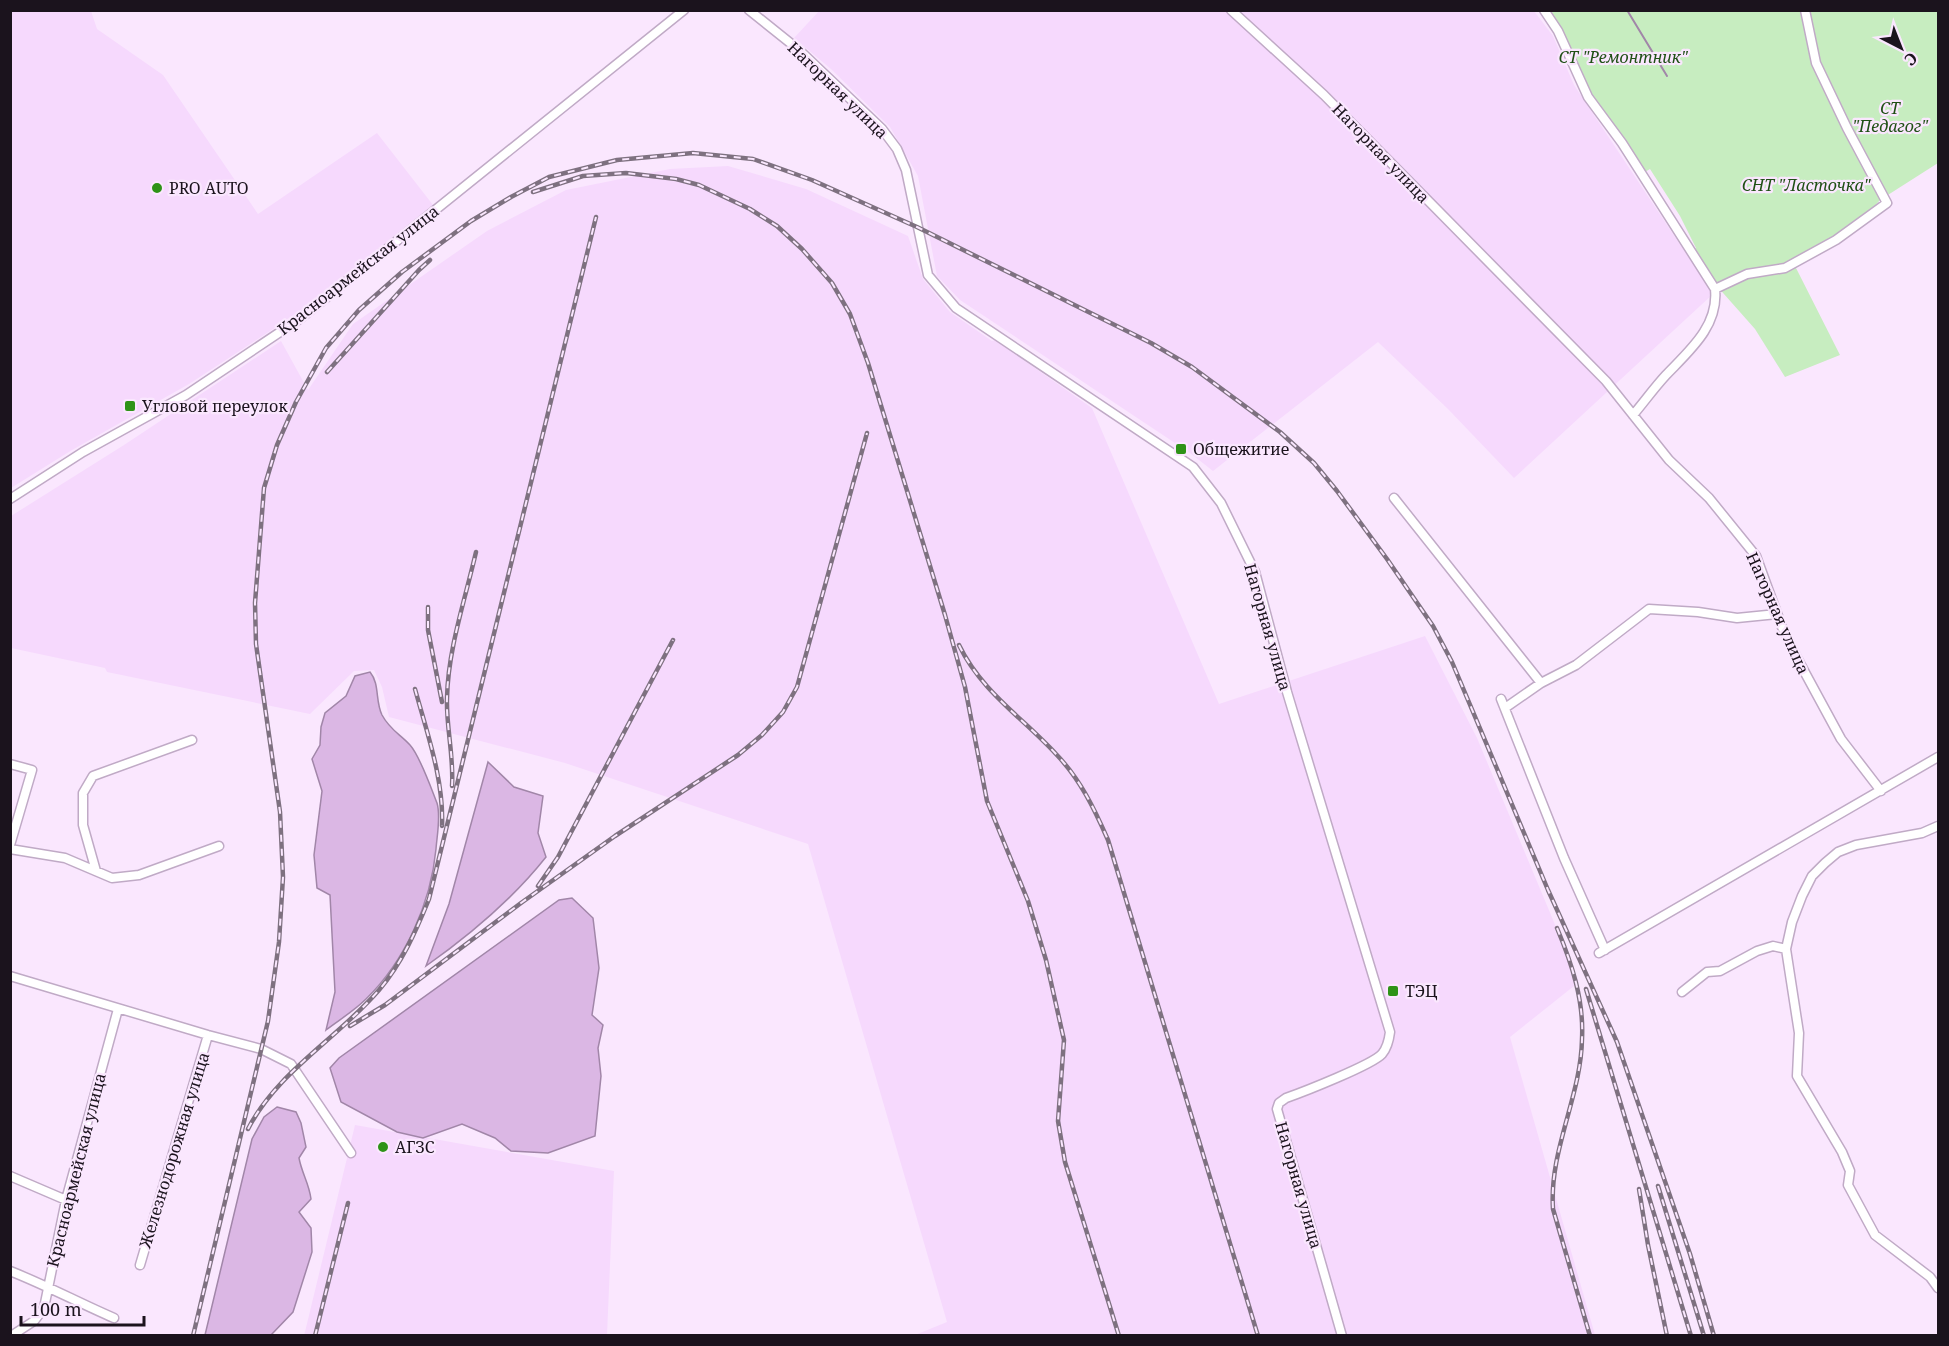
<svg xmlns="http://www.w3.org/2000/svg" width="1949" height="1346" font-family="'Noto Serif',serif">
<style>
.built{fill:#f6d9fd}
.green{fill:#c7edc0}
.water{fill:#dbb7e4;stroke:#a186a8;stroke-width:1.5}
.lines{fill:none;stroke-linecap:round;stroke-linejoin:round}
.stream{stroke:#a186a8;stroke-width:2}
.street-casing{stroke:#c0aac6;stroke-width:11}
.street{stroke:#fff;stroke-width:8}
.rail-casing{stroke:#7e7180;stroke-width:4.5}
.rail{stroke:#fae7fe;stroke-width:2;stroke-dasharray:7;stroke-linecap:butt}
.poi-dot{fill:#2e9317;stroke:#fae7fe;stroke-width:2}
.labels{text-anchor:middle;stroke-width:4.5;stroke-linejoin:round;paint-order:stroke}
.park-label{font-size:16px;font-style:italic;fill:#1f5015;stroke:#fae7fe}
.street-label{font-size:16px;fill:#1b131d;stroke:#fae7fe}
.poi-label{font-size:16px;fill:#1b131d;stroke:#fae7fe;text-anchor:start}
</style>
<rect width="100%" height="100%" fill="#fae7fe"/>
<path class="built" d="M11,10L91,11L97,29L163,75L258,214L377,133L433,205L299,312L189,384L72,450L11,488Z
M820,10L1534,11L1553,36L1574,85L1713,294L1514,478L1448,409L1378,342L1213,471L1190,453L960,300L937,276L918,176L890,127L831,69L794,38Z
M728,166L806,189L908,236L923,279L950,312L992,341L995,340L1092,408L1219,704L1425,636L1477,738L1579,982L1510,1037L1595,1335H915L947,1322L808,844L565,763L389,717L382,687L374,670L354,671L310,714L107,672L105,668L11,648V516L124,445L281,341L308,390L353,324L487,231L566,190L670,169Z
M355,1125L614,1171L607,1335L304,1336Z"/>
<path class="green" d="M1546,11H1938V163L1880,200L1867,215L1813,249L1796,268L1840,355L1785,377L1755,329L1716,285L1693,250L1696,248L1680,216L1650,169L1643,173L1594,101Z"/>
<path class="water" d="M370,672C380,684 375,701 382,715C390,730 400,734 410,745C420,756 431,788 437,803C441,816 437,835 436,849C431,903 405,961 366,999C354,1011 339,1020 326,1030L335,992L330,895L317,888L314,855L322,791L312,759L320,745L321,727L325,713L346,696L355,676Z
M488,762L514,787L543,796L538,833L546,857C512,900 470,935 426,966L449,904Z
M572,898L593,918L599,968L592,1015L603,1025L598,1048L601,1076L595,1136L548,1153L511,1151L495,1138L462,1124L423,1138L397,1132L341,1102L330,1068L339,1058L559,900Z
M277,1107L296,1112L301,1123L306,1147L299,1158C302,1174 309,1183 311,1199L299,1212L311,1228L312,1252L293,1312L271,1335H205L252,1139L264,1117Z"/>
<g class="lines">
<path class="stream" d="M1627,10L1667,76"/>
<defs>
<path id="street" d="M749,10L799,50L882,129L897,149L906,170L928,275L956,308L1193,467L1221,503L1255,572L1287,692L1390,1032C1389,1040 1387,1048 1382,1054C1372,1065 1303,1092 1286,1098L1279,1103L1277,1109L1342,1336
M1231,10L1324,95L1606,381L1669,460L1709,498L1756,556L1782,627L1797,658L1841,739L1881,791
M1544,10L1558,31L1588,97L1622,143L1715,289L1747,274L1785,268L1836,240L1887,203L1847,128L1816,63L1805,10
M1633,415C1644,402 1654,388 1666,375C1689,351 1719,326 1715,289
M1394,498L1541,683
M10,499L83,452L186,395L301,318L684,10
M1501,699L1564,858L1605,950
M1505,708L1541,683L1576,665L1649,609L1698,612L1737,618L1777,614
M10,764L32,770L10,845
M1938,826L1922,833L1856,845L1838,852L1825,863L1812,876L1802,896L1792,922L1786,949L1799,1033L1797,1076L1842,1152L1850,1171L1848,1185L1875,1235L1930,1277L1938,1288
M10,849L65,858L112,878L139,875L219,846
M96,871L83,825V793L93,776L192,740
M1599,953L1938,757
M10,976L208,1035L261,1049L291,1064L351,1153
M1682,992L1707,972L1720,971L1757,951L1773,946L1786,949
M10,1176L66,1200
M140,1265L208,1035
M10,1271C46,1285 79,1303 114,1318
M11,1336L34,1321L44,1308L66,1200L118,1009"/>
</defs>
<use href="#street" class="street-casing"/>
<use href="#street" class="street"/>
<defs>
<path id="rail" d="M533,192L583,176L626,173L676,179L699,185L750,209L777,226L802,249L832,283L850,314L868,363L945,615L965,687L987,801L1028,901L1046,960L1064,1040L1058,1121L1065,1162L1119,1336
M327,372L419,270L430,260
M428,607V630L442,702
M959,645C981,691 1023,718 1056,754C1080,779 1094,808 1108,840L1258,1336
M415,689C427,733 444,780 442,826
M452,786C454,756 446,727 447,698C448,649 465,600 476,552
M538,886L558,857L673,640
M1557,928C1572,964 1584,1000 1582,1039C1581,1097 1549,1150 1553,1209L1590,1336
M1586,989L1691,1336
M350,1026L385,1005L521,903L615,836L738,755L762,735L783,712L797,687L867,433
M248,1129C277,1072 337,1039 379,990C402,963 416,931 429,899L596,217
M1658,1186L1704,1336
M1639,1189L1648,1245L1667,1336
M193,1336L268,1021L279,942L283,877L280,812L256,644L255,603L264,488L277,445L296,402L326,348L359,310L402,272L471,221L511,197L549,177L617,160L693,153L753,159L812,180L917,227L1151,343L1192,367L1280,432L1314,463L1337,491L1387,559L1433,626L1452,662L1548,890L1617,1042L1690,1254L1714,1336
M315,1336L348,1203"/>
</defs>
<use href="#rail" class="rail-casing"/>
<use href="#rail" class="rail"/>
</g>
<g class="poi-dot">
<circle cx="157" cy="188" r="6"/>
<rect x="124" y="400" width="12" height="12" rx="3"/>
<rect x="1175" y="443" width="12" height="12" rx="3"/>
<rect x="1387" y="985" width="12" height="12" rx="3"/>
<circle cx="383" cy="1147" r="6"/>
</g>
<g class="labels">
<g class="park-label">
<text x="1623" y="63">СТ "Ремонтник"</text>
<text x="1890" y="114">СТ<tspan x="1890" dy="18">"Педагог"</tspan></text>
<text x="1806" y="191">СНТ "Ласточка"</text>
</g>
<g class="street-label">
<text transform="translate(838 90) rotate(44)" y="6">Нагорная улица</text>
<text transform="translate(1381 153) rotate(46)" y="6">Нагорная улица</text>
<text transform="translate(358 270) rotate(-38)" y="6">Красноармейская улица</text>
<text transform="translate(1778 613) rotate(66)" y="6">Нагорная улица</text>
<text transform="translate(1268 627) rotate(74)" y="6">Нагорная улица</text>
<text transform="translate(174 1150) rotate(-73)" y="6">Железнодорожная улица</text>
<text transform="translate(76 1170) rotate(-76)" y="6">Красноармейская улица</text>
<text transform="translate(1299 1185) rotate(74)" y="6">Нагорная улица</text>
</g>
<g class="poi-label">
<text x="169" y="194">PRO AUTO</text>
<text x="142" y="412">Угловой переулок</text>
<text x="1193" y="455">Общежитие</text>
<text x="1405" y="997">ТЭЦ</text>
<text x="395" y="1153">АГЗС</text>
</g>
</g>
<rect width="1949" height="1346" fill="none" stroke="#1b131d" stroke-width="24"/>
<g transform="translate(1901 48) rotate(138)" stroke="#fae7fe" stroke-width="4.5" paint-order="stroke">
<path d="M0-4.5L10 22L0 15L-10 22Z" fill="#1b131d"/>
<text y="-9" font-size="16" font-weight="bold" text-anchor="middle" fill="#1b131d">С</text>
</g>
<path d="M21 1316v9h123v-9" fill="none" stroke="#1b131d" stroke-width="3"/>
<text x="30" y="1316" font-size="18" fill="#1b131d" stroke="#fae7fe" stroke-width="4.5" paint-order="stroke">100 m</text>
</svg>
